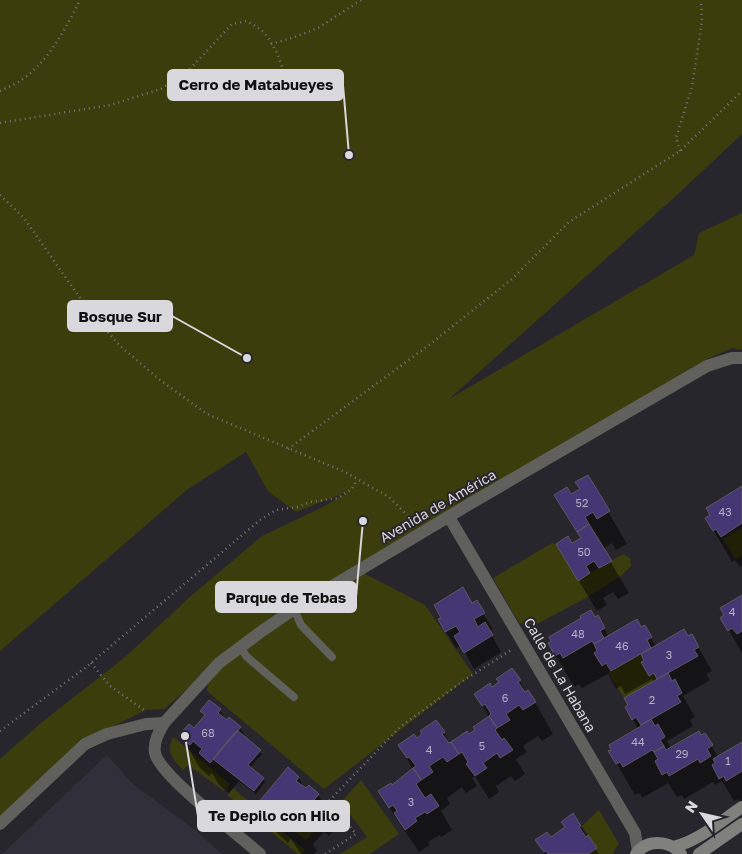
<svg xmlns="http://www.w3.org/2000/svg" width="742" height="854" font-family="'Golos Text',sans-serif">
<style>
.built{fill:#312f3a}
.green{fill:#3c3d0d}
.shadow{fill:#0007}
.building{fill:#453674;stroke:#5a5960}
.lines{fill:none;stroke-linecap:round;stroke-linejoin:round}
.path{stroke:#77767b;stroke-width:2.5;stroke-dasharray:1 4;stroke-linecap:butt}
.service{stroke:#60605d;stroke-width:8}
.minor{stroke:#60605d;stroke-width:12}
.tertiary{stroke:#60605d;stroke-width:12}
.secondary{stroke:#80807c;stroke-width:12}
.labels{text-anchor:middle;stroke-width:4;stroke-linejoin:round;paint-order:stroke}
.number-label{font-size:11px;fill:#b4b0c2}
.street-label{font-size:14px;fill:#d9d8dc;stroke:#27262c}
.leader{fill:none;stroke:#d9d8dc;stroke-width:2}
.callout-dot{fill:#d9d8dc;stroke:#27262c;stroke-width:2}
.callout{fill:#d9d8dc;stroke:#d9d8dc;stroke-width:2}
.callout-label{font-size:15px;text-anchor:middle;font-weight:bold;fill:#111}
</style>
<rect width="100%" height="100%" fill="#27262c"/>
<path class="built" d="M107,755L134,785L195,830L222,854H2Z"/>
<path class="green" d="M0,0H742V134L677,195L449,399L694,255L699,233L742,213V350L732,348L707,359L354,568L425,605L473,674L324,789L207,691L211,663L185,691L164,709L146,710L90,738L0,817V759L42,722L124,658L191,596L262,536L323,507L347,492L296,512L268,491L246,452L188,489L0,651Z
M742,528V555L736,559L723,539Z
M552,543L556,544L578,580L623,554L630,558L631,566L622,575L586,598L535,625L519,623L493,578Z
M641,654L644,661L642,662L654,673L657,679L624,698L608,673Z
M173,737L230,784L224,791L188,765L183,770C172,759 166,752 173,737Z
M361,780L399,834L370,854H340L367,837L341,802Z
M233,788L263,813L259,820L227,795Z
M320,802L332,810L306,840L294,831Z
M599,810L619,844L615,849L613,854H588L597,848L582,826Z
M269,824L274,825L305,850L302,854H298L269,830L268,827Z"/>
<path class="shadow" d="M587,476L627,544L616,550L612,543L603,549L629,593L618,599L613,592L603,598L607,605L597,611L576,576L572,545L581,539L556,495L571,496L581,489Z
M742,488V566L740,567L735,560L732,562L707,519Z
M742,597V653L722,618Z
M476,602L493,630L490,632L501,652L474,669L461,645L456,648L439,620Z
M597,617L609,637L644,626L656,647L692,636L712,671L706,674L710,680L683,696L695,717L690,720L693,726L667,741L671,749L705,735L718,757L742,743V803L738,799L734,801L722,781L715,785L713,782L684,799L682,795L677,797L668,783L642,798L640,793L635,795L610,752L638,729L626,708L654,682L652,679L625,694L621,686L616,689L608,674L582,688L579,684L574,687L549,643Z
M520,681L526,692L535,702L553,734L542,741L538,736L523,746L527,752L516,759L525,774L515,781L511,776L496,786L499,792L489,799L475,776L472,778L477,786L466,793L462,787L447,798L450,804L441,811L452,830L441,837L440,835L428,842L430,845L419,852L394,815L380,792L392,787L413,770L400,746L444,733L450,744L469,736L489,717L476,694Z
M220,710L227,722L240,727L247,740L262,754L250,768L265,782L256,794L239,781L229,793L219,785L212,773L209,776L199,767L181,735L194,730L205,717L202,711Z
M288,769L299,778L306,790L309,786L318,795L337,826L329,836L324,832L313,844L317,851L314,854H301L291,839L288,843L278,834L259,803Z
M573,815L599,854H545L537,840L551,839L566,828Z"/>
<path class="building" d="M588,475L610,511L597,519L593,512L585,517L589,524L577,532L554,495L567,487L571,494L580,489L575,482Z
M742,486V523L721,537L716,529L713,531L705,518L710,515L706,508Z
M589,524L612,561L599,568L594,561L586,566L590,573L578,581L556,544L568,536L572,543L581,538L577,532Z
M463,587L472,603L477,600L485,613L474,619L478,627L485,622L493,635L464,653L454,636L460,632L456,626L445,632L438,619L441,618L434,605Z
M742,595V631L737,634L732,628L728,631L720,618L724,615L720,608Z
M591,610L595,617L598,615L605,628L600,631L604,638L594,644L592,641L563,658L560,653L555,656L548,643L551,641L549,637L581,618L580,616Z
M637,619L641,627L645,625L652,637L647,640L651,648L611,671L606,663L602,666L594,653L597,651L594,644Z
M684,629L688,636L692,634L699,647L694,650L698,656L657,679L654,673L649,676L641,662L644,661L641,654Z
M512,668L521,680L518,682L525,692L528,690L536,702L523,710L519,705L506,714L510,720L497,728L489,716L491,714L485,704L482,706L474,694L490,683L492,687L499,682L496,679Z
M668,673L672,681L675,679L682,693L677,696L681,702L641,725L636,717L632,720L625,707L628,705L624,698Z
M209,700L221,709L218,713L227,720L229,717L241,727L210,763L199,753L202,749L193,741L190,745L179,735L189,724L194,728L205,715L200,711Z
M489,716L497,728L495,730L502,740L504,738L513,750L500,758L497,753L483,763L487,768L475,776L466,764L468,762L462,752L459,754L451,742L467,731L469,734L475,730L473,727Z
M651,719L655,726L658,724L665,737L660,740L664,746L654,752L652,750L623,767L620,762L616,764L608,751L611,750L609,745L641,726V725Z
M436,720L445,732L442,734L449,743L451,742L459,754L447,762L443,757L429,766L433,772L421,780L413,768L416,766L409,757L407,758L398,745L414,734L417,738L422,734L420,731Z
M237,730L261,750L248,765L264,778L254,791L213,759Z
M699,731L701,735L705,733L713,745L707,749L711,756L700,763L698,759L669,776L667,772L662,775L655,761L658,759L654,752L664,746L666,750Z
M742,742V771L726,781L724,776L719,779L712,765L715,763L713,759Z
M288,767L299,777L296,781L306,788L309,785L319,794L310,805L305,801L294,813L300,818L290,830L278,820L281,816L272,809L269,812L258,803Z
M413,768L421,780L416,784L425,798L431,794L439,806L427,814L425,812L415,818L417,821L405,830L394,813L397,811L393,805L389,808L378,791L391,783L392,785Z
M573,813L581,826L579,827L586,837L588,835L597,848L588,854H548L546,851L544,852L535,840L547,832L551,837L565,827L561,822Z"/>
<g class="lines">
<path class="path" d="M271,44L292,38L318,28L361,0
M0,91C8,87 17,84 24,78C50,59 66,28 80,0
M0,123L110,105L161,89L189,70L232,24L247,21C253,25 260,28 264,33C279,49 286,78 291,99
M680,151L676,138L692,87L702,21L701,0
M0,195L24,218L87,308L120,346L160,380L207,414L345,472L389,497L414,522
M288,449L429,345L512,279L569,222L680,151L742,91
M91,663L110,686L144,710
M0,731L85,668L260,520L276,510L298,507L310,502L338,498L352,489L357,479
M325,854L356,834L329,801L400,727L463,681L511,650"/>
<path class="service" d="M294,609L301,625L332,657
M240,647L247,657L294,697"/>
<path class="minor" d="M449,517L635,833L638,851
M0,824L85,744L107,734L146,724L164,723L219,663L262,631L294,609L473,502L707,366L732,358H742"/>
<path class="tertiary" d="M164,723C159,732 153,742 155,753C160,776 238,834 260,854"/>
<path class="secondary" d="M673,847C699,841 721,821 742,807
M636,854C647,839 670,840 681,854
M699,854L742,824"/>
</g>
<g class="labels">
<g class="number-label">
<text x="582" y="507">52</text>
<text x="725" y="516">43</text>
<text x="584" y="556">50</text>
<text x="732" y="616">4</text>
<text x="578" y="638">48</text>
<text x="622" y="650">46</text>
<text x="669" y="659">3</text>
<text x="505" y="702">6</text>
<text x="652" y="704">2</text>
<text x="208" y="737">68</text>
<text x="638" y="746">44</text>
<text x="482" y="750">5</text>
<text x="429" y="754">4</text>
<text x="682" y="758">29</text>
<text x="728" y="765">1</text>
<text x="411" y="806">3</text>
</g>
<g class="street-label">
<text transform="translate(438 506) rotate(-30)" y="5">Avenida de América</text>
<text transform="translate(560 675) rotate(60)" y="5">Calle de La Habana</text>
</g>
</g>
<path class="leader" d="M349 155L343 85M247 358L172 316M363 521L356 597M185 736L198 816"/>
<g class="callout-dot">
<circle cx="349" cy="155" r="5"/>
<circle cx="247" cy="358" r="5"/>
<circle cx="363" cy="521" r="5"/>
<circle cx="185" cy="736" r="5"/>
</g>
<g class="callout">
<rect x="168" y="70" width="175" height="30" rx="5"/>
<rect x="68" y="301" width="104" height="30" rx="5"/>
<rect x="216" y="582" width="140" height="30" rx="5"/>
<rect x="198" y="801" width="151" height="30" rx="5"/>
</g>
<g class="callout-label">
<text x="256" y="90">Cerro de Matabueyes</text>
<text x="120" y="322">Bosque Sur</text>
<text x="286" y="603">Parque de Tebas</text>
<text x="274" y="821">Te Depilo con Hilo</text>
</g>
<g transform="translate(702 814) rotate(304)" stroke="#27262c" stroke-width="4" paint-order="stroke">
<path d="M0-4L9 19L0 12L-9 19Z" fill="#d9d8dc"/>
<text y="-8" font-size="14" font-weight="bold" text-anchor="middle" fill="#d9d8dc">N</text>
</g>
</svg>
